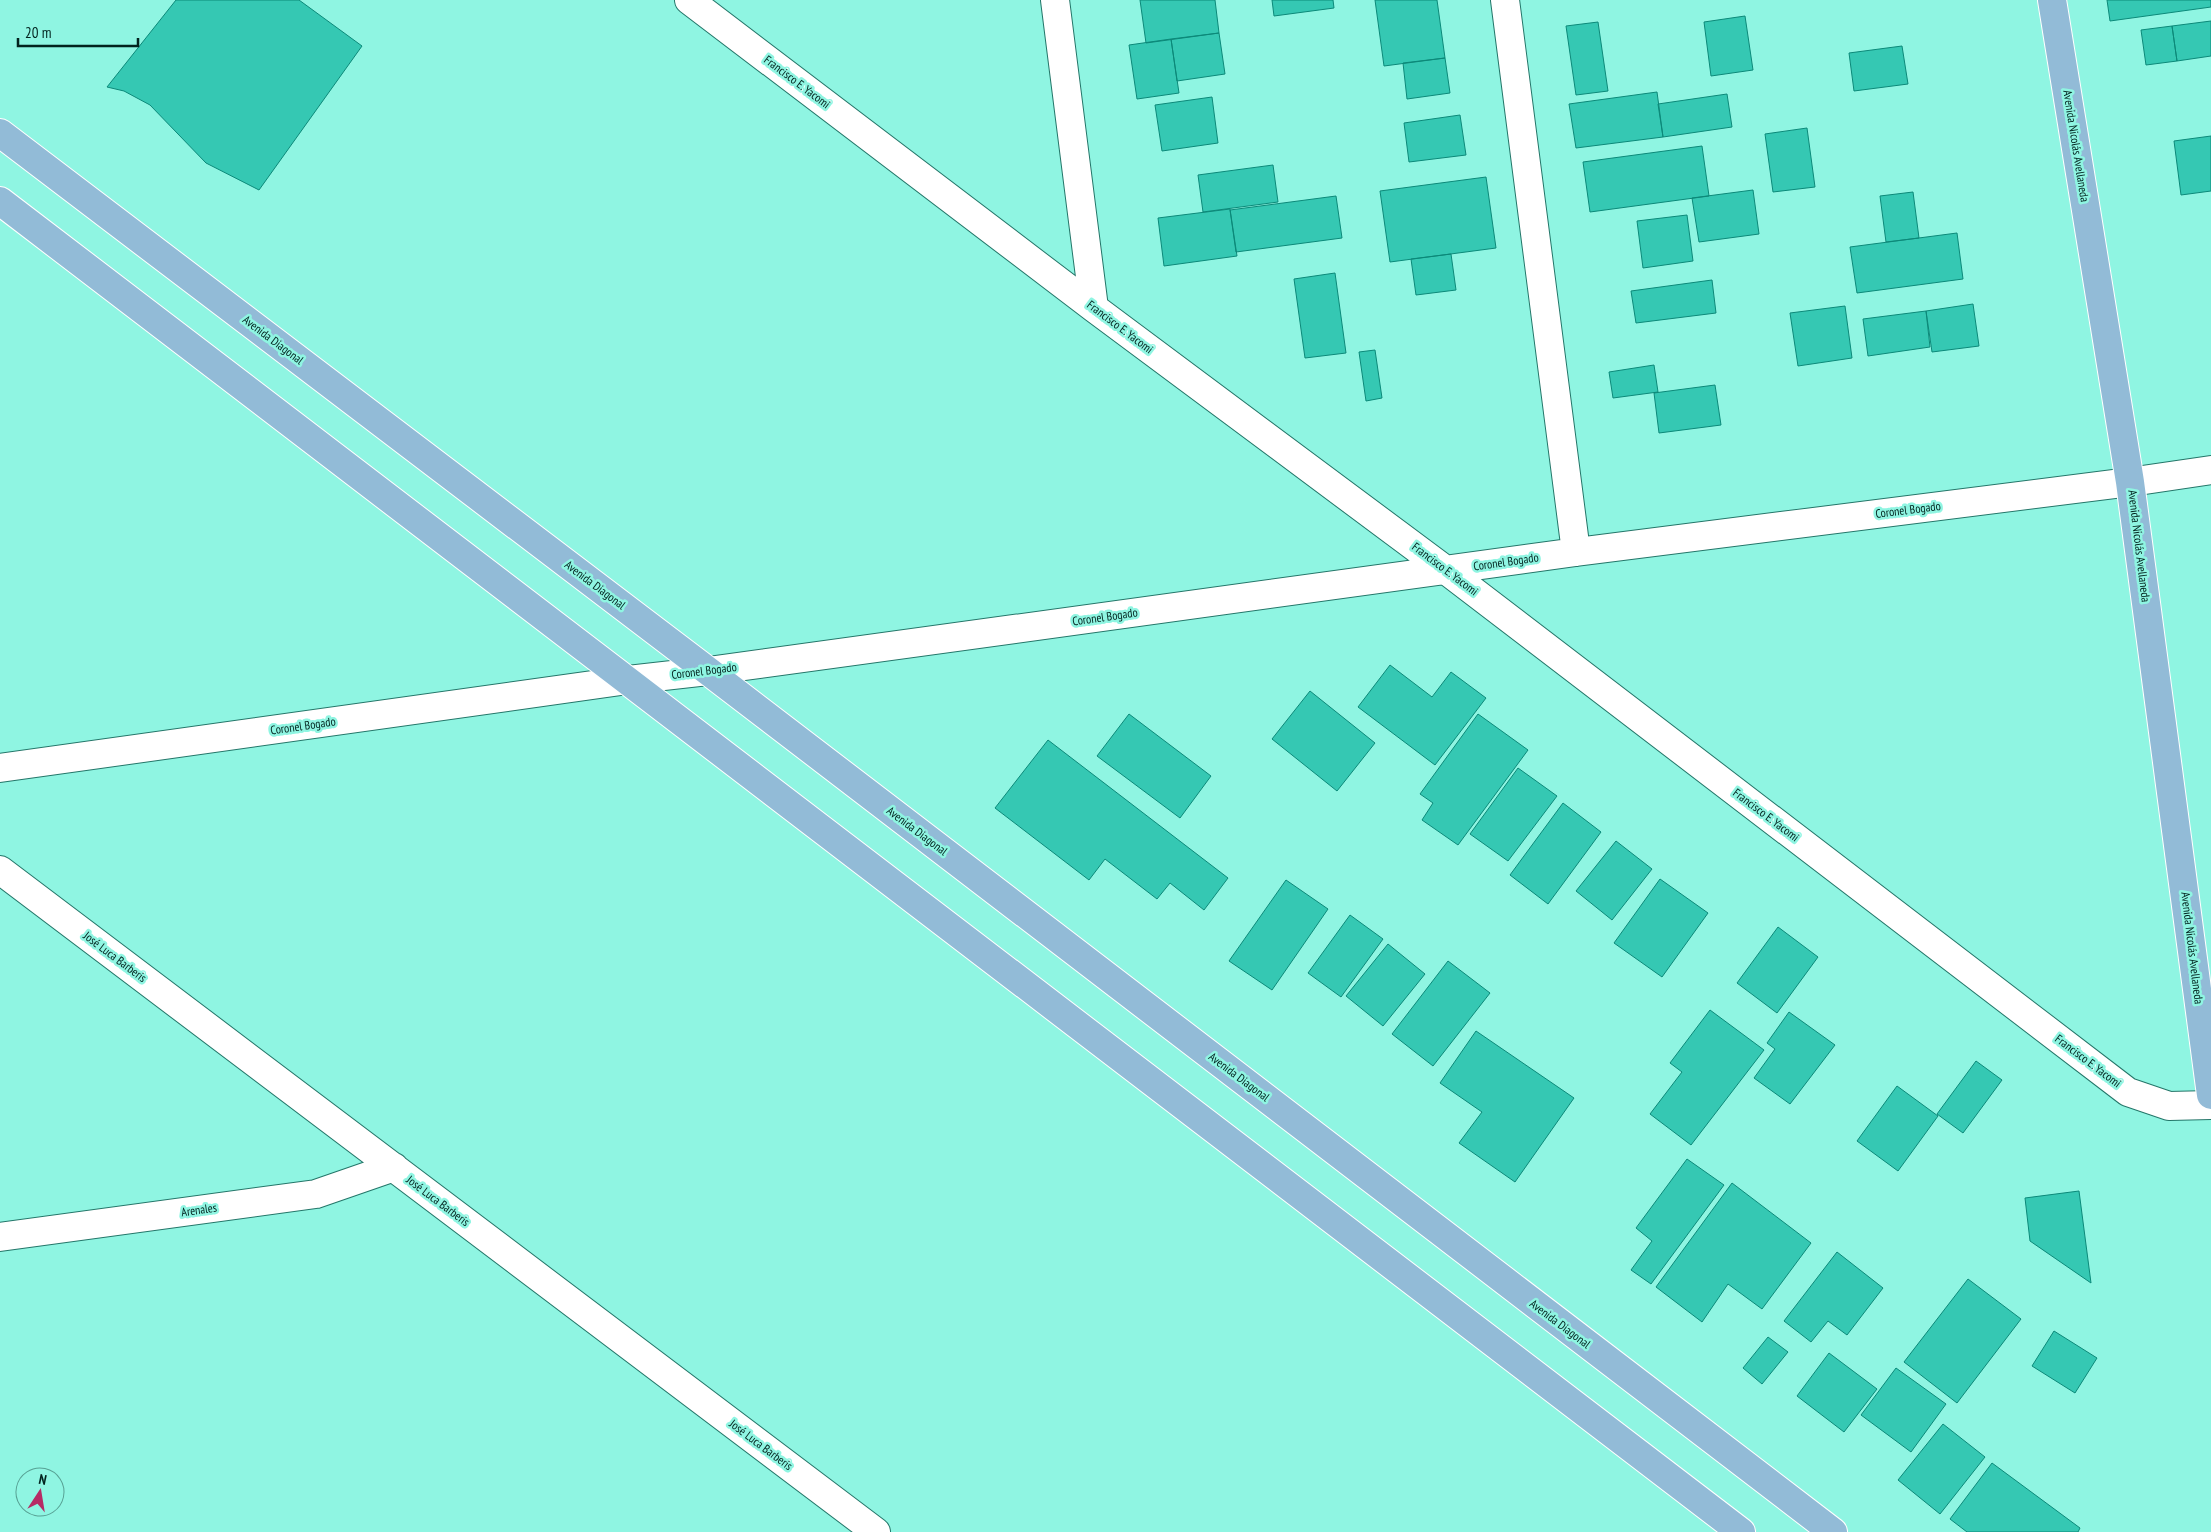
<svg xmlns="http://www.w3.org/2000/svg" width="2211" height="1532" font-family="'PT Sans Narrow',sans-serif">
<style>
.building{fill:#35c8b3;stroke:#0c8979}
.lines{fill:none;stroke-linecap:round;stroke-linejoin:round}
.minor-casing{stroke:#247669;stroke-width:30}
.major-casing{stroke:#fff;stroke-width:30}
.minor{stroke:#fff;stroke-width:28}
.major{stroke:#92bbd7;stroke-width:28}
.labels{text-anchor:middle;stroke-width:5;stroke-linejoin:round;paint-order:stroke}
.street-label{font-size:12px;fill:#02231e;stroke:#8ff5e2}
</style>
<rect width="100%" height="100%" fill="#8ff5e2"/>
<path class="building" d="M176,0H299L362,46L259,190L206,163L150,105L124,91L107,87Z
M1140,0H1215L1219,33L1146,43Z
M1272,0H1333L1334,8L1274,16Z
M1375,0H1437L1445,58L1384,66Z
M2107,0H2211V7L2110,21Z
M1745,16L1753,70L1711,76L1704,22Z
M2211,21V56L2177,61L2172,26Z
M1598,22L1608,91L1576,95L1566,26Z
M2172,26L2177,61L2146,65L2141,30Z
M1219,33L1225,74L1177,81L1171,39Z
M1171,39L1179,93L1137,99L1129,45Z
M1902,46L1908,84L1854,91L1849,53Z
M1445,58L1450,93L1407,99L1403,63Z
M1657,92L1663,137L1576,148L1569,104Z
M1727,94L1732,127L1663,137L1658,104Z
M1212,97L1218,143L1162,151L1155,105Z
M1460,115L1466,155L1409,162L1404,123Z
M1807,128L1815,187L1773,192L1765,134Z
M2211,136V191L2181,195L2174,141Z
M1702,146L1709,196L1590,212L1583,162Z
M1273,165L1278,202L1203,212L1198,175Z
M1486,177L1496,248L1390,262L1380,191Z
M1753,190L1759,234L1699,242L1692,198Z
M1913,192L1919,238L1886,242L1880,196Z
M1336,196L1342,238L1236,252L1230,210Z
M1230,209L1237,256L1164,266L1158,218Z
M1687,215L1693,261L1643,268L1637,221Z
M1957,233L1963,279L1857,293L1850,247Z
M1451,254L1456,290L1416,295L1411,259Z
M1335,273L1346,353L1305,358L1294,279Z
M1712,280L1716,313L1636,323L1631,291Z
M1973,304L1979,346L1932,352L1926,311Z
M1845,306L1852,358L1798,366L1790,313Z
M1926,311L1930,347L1868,356L1863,319Z
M1375,350L1382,398L1366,401L1359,352Z
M1654,365L1658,392L1613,398L1609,372Z
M1715,385L1721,425L1659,433L1654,393Z
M1390,665L1432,697L1451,672L1486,698L1435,765L1358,707Z
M1310,691L1375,743L1337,791L1272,739Z
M1129,714L1211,776L1180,818L1097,756Z
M1478,714L1528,750L1458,845L1422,820L1433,803L1420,794Z
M1048,740L1228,878L1204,910L1170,883L1157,899L1105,859L1089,880L995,808Z
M1518,768L1557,796L1508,861L1470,834Z
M1563,803L1601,832L1548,904L1510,875Z
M1616,841L1652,869L1612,920L1576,891Z
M1660,879L1708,913L1662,977L1614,943Z
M1286,880L1328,909L1272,990L1229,961Z
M1350,915L1383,939L1341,997L1308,973Z
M1778,927L1818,957L1777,1013L1737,983Z
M1388,944L1425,974L1383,1026L1346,996Z
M1448,961L1490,993L1433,1066L1392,1034Z
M1710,1010L1764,1050L1691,1145L1650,1114L1682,1072L1670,1063Z
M1789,1012L1835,1045L1790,1104L1754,1078L1775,1049L1767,1043Z
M1476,1031L1574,1098L1515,1182L1459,1143L1482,1112L1440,1083Z
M1976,1061L2002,1080L1963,1133L1937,1114Z
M1897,1086L1938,1116L1898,1171L1857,1141Z
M1687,1159L1724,1185L1651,1284L1631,1270L1652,1241L1636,1228Z
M1732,1183L1811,1243L1762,1309L1728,1284L1702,1322L1656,1287Z
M2079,1191L2091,1283L2030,1241L2025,1198Z
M1837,1252L1883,1288L1847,1335L1828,1321L1811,1342L1784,1321Z
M1968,1279L2021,1319L1957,1403L1904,1362Z
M2054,1331L2097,1358L2075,1393L2032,1366Z
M1768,1337L1788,1352L1762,1384L1743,1368Z
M1829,1353L1877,1389L1844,1432L1797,1396Z
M1896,1368L1946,1404L1911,1452L1861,1415Z
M1943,1424L1985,1457L1940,1514L1898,1480Z
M1992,1463L2080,1528L2078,1532H1967L1950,1519Z"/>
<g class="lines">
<defs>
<path id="minor" d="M689,0L1094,308L1447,571L2128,1092L2169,1106L2211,1105
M1055,0L1094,308
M1505,0L1576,552
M0,768L628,680L708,671L1576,552L2130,482L2211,470
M0,870L876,1532
M0,1237L316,1194L394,1167"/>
<path id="major" d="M2052,0L2130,482L2211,1095
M0,133L708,671L1833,1532
M0,201L1741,1532"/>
</defs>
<use href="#minor" class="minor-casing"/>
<use href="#major" class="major-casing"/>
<use href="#minor" class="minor"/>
<use href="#major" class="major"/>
</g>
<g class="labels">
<g class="street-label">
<text transform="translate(797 82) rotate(37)" y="4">Francisco E. Yacomi</text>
<text transform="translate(2076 146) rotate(81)" y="4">Avenida Nicolás Avellaneda</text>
<text transform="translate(1120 327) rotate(37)" y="4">Francisco E. Yacomi</text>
<text transform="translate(273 340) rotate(37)" y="4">Avenida Diagonal</text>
<text transform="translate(1908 510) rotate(-7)" y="4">Coronel Bogado</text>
<text transform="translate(2139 546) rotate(83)" y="4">Avenida Nicolás Avellaneda</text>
<text transform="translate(1506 562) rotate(-8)" y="4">Coronel Bogado</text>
<text transform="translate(1445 569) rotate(37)" y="4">Francisco E. Yacomi</text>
<text transform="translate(595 585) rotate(37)" y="4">Avenida Diagonal</text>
<text transform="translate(1105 617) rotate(-8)" y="4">Coronel Bogado</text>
<text transform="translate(704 671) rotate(-7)" y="4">Coronel Bogado</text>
<text transform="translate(303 726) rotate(-8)" y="4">Coronel Bogado</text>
<text transform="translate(1766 815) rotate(37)" y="4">Francisco E. Yacomi</text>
<text transform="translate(917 831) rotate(37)" y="4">Avenida Diagonal</text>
<text transform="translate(2192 948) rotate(83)" y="4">Avenida Nicolás Avellaneda</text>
<text transform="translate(115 957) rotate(37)" y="4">José Luca Barberis</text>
<text transform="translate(2088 1061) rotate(37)" y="4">Francisco E. Yacomi</text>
<text transform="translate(1239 1077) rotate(37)" y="4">Avenida Diagonal</text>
<text transform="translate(438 1201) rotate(37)" y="4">José Luca Barberis</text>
<text transform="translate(199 1210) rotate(-8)" y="4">Arenales</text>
<text transform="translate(1560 1324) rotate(37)" y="4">Avenida Diagonal</text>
<text transform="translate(761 1445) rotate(37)" y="4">José Luca Barberis</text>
</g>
</g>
<g transform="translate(40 1492) rotate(12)"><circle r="24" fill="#8ff5e2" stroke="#57a194"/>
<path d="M0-4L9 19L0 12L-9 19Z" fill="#b62b65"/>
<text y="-8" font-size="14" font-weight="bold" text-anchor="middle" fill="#02231e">N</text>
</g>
<path d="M18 38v8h120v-8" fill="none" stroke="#02231e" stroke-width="2.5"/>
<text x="25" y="38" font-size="15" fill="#02231e" stroke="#8ff5e2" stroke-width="4" paint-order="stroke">20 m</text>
</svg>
